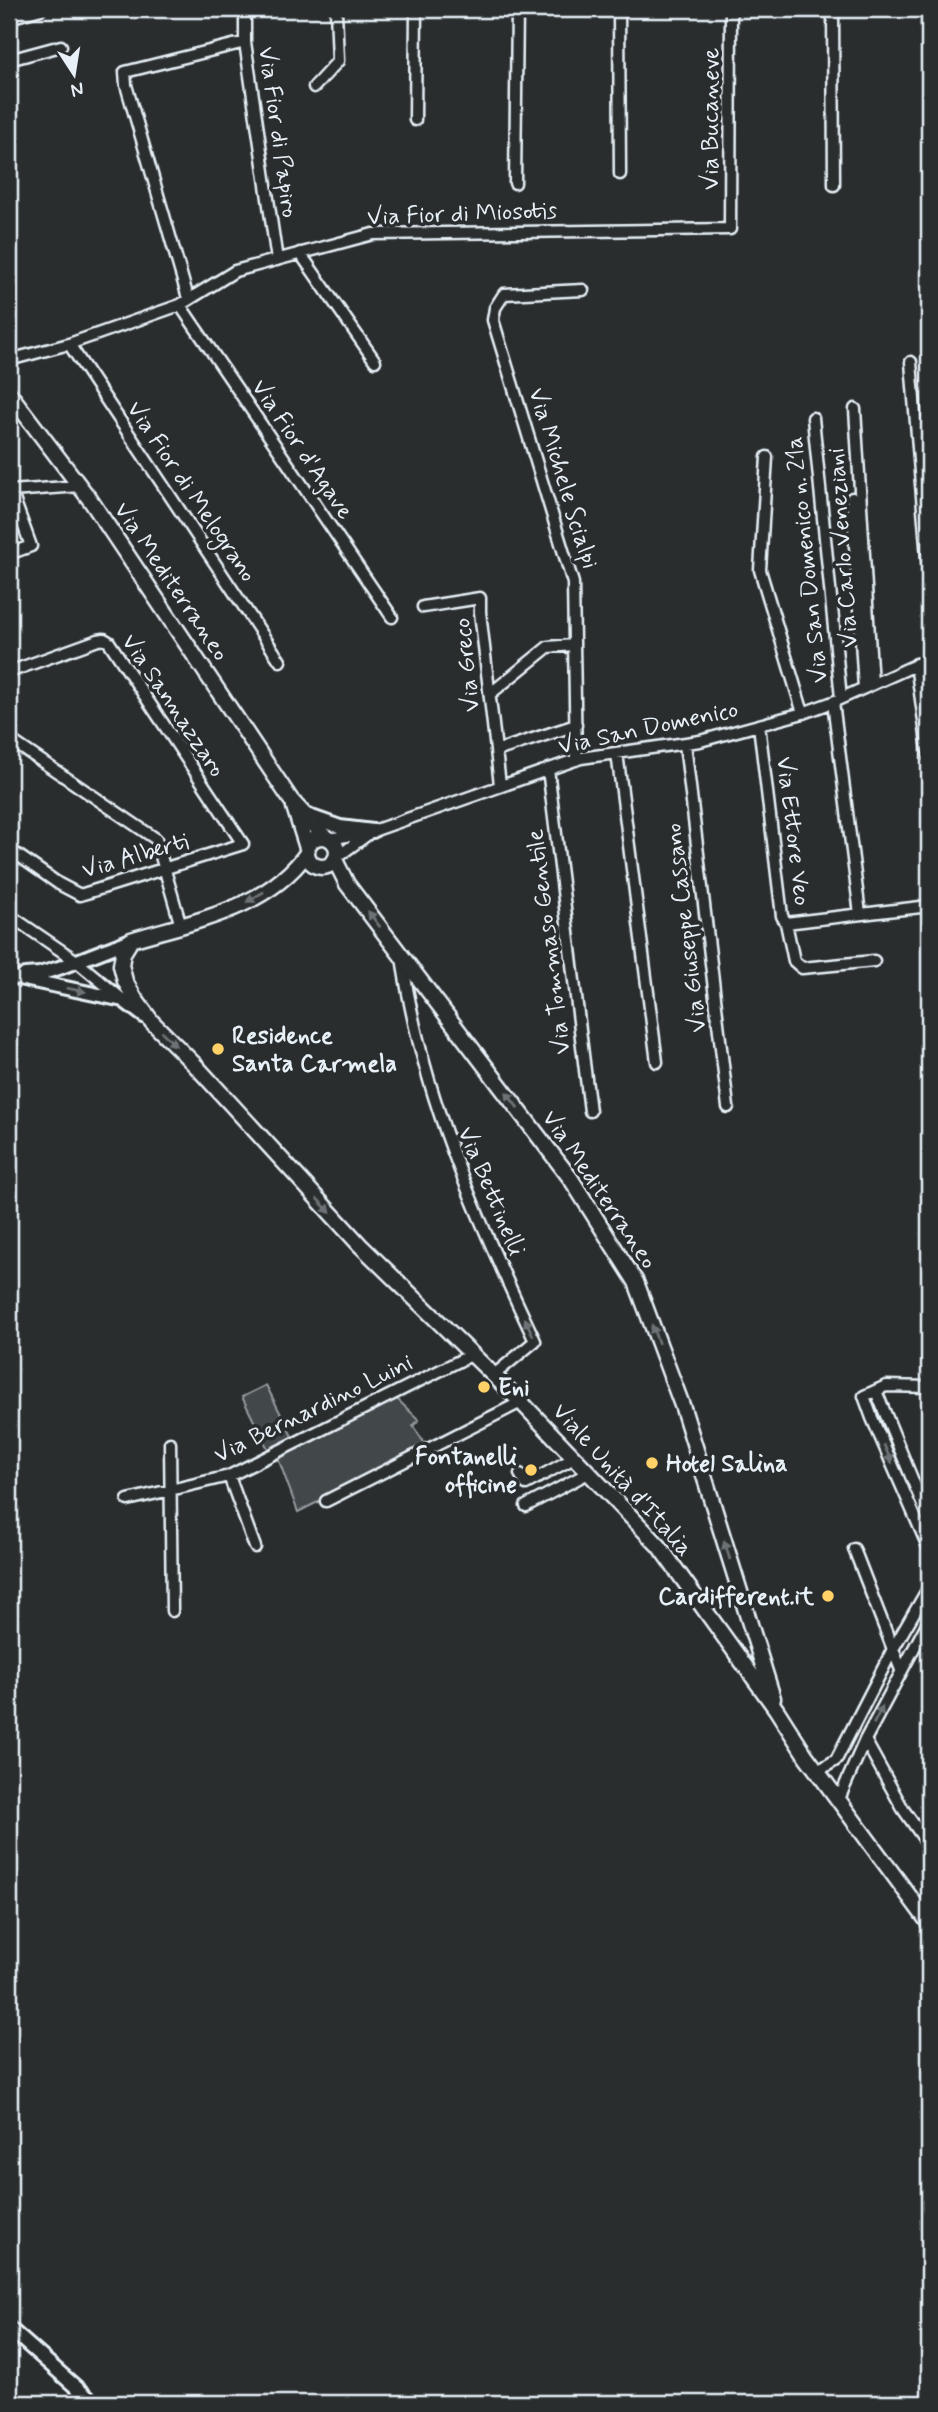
<svg xmlns="http://www.w3.org/2000/svg" width="938" height="2412" font-family="Mynerve,sans-serif">
<style>
.green{fill:#424648;stroke:#959ca0;stroke-width:2}
.lines{fill:none;stroke-linecap:round;stroke-linejoin:round}
.minor-casing{stroke:#e8f1f8;stroke-width:15}
.tertiary-casing{stroke:#e8f1f8;stroke-width:18}
.secondary-casing{stroke:#e8f1f8;stroke-width:19}
.minor{stroke:#2a2d2e;stroke-width:10}
.tertiary{stroke:#2a2d2e;stroke-width:12}
.secondary{stroke:#2a2d2e;stroke-width:14}
.oneway{fill:#6c7275}
.poi-dot{fill:#ffd166;stroke:#2a2d2e;stroke-width:2.5}
.labels{text-anchor:middle;stroke-width:7;stroke-linejoin:round;paint-order:stroke}
.street-label{font-size:24px;fill:#e8f1f8;stroke:#2a2d2e}
.poi-label{font-size:24px;font-weight:bold;fill:#e8f1f8;stroke:#2a2d2e;text-anchor:start}
</style>
<rect width="100%" height="100%" fill="#2a2d2e"/>
<filter id="ink" filterUnits="userSpaceOnUse"><feTurbulence type="fractalNoise" baseFrequency=".0143" numOctaves="2"/><feDisplacementMap in="SourceGraphic" scale="14" xChannelSelector="R" yChannelSelector="G"/><feConvolveMatrix kernelMatrix="1 2 1 2 8 2 1 2 1" color-interpolation-filters="sRGB"/></filter>
<g filter="url(#ink)">
<path class="green" d="M266,1385L293,1438L269,1451L242,1397Z
M396,1398L419,1420L413,1426L427,1447L298,1512L278,1458Z"/>
<g class="lines">
<defs>
<path id="minor" d="M245,9V42L277,260
M619,9L620,174
M833,9L834,185
M927,9L929,125
M9,18L41,9
M9,60L61,46
M314,87L338,61L336,9
M415,120L416,9
M515,183L517,9
M300,253L375,361
M188,298L126,85L125,72L245,42
M180,305L392,617
M69,344L280,661
M9,360L69,344L180,305L235,271L373,234L730,229L731,9
M911,362L929,582
M855,409L872,684
M813,418L841,698
M767,457L760,570L803,713
M852,498L864,688
M9,554L31,546L11,491L80,486
M423,607L480,598V612L500,785
M916,664L929,757
M9,672L98,640L104,639L109,642L243,844L80,895L59,884L9,849
M490,694L548,647L574,645
M833,702L860,914
M759,725L782,916L786,923L929,906
M9,739L156,839L181,926
M685,744L728,1107
M496,751L576,725
M617,753L657,1062
M576,760L573,583L493,320L495,308L504,294L583,290
M548,769L590,1111
M330,839L373,831L581,758L700,741L803,713L833,702L929,659
M337,857L367,835
M9,915L75,960L122,999
M786,923L794,961L802,968L874,961
M402,957C421,1094 476,1216 535,1341L494,1375
M929,1387L886,1386L864,1396L872,1418L929,1549
M876,1391L929,1520
M170,1443L172,1611
M520,1474L526,1484L576,1457
M229,1476L255,1547
M128,1500L229,1476L473,1354
M326,1501L521,1402
M526,1506L590,1472
M854,1549L901,1670
M865,1740L903,1809L929,1846
M818,1771L836,1760L893,1649L929,1587
M839,1799L865,1740L929,1620
M921,1911L929,1897"/>
<path id="tertiary" d="M306,815L340,827L373,831
M25,975L39,974L59,968L131,940
M9,976L123,1000L144,1016
M9,2328L94,2403"/>
<path id="secondary" d="M9,393L91,501L291,800L325,837
M294,807L307,848
M307 852a15 15 0 1 1 30 0a15 15 0 1 1-30 0Z
M307,853C266,910 193,921 131,940L123,953L121,965L125,981L135,999L152,1022L196,1066L360,1245L521,1402L659,1546L776,1709L806,1756L929,1923
M335,860L347,884L571,1179L636,1282L683,1408L773,1698"/>
</defs>
<use href="#minor" class="minor-casing"/>
<use href="#tertiary" class="tertiary-casing"/>
<use href="#secondary" class="secondary-casing"/>
<use href="#minor" class="minor"/>
<use href="#tertiary" class="tertiary"/>
<use href="#secondary" class="secondary"/>
</g>
<defs><path id="oneway-solid" d="M-6-.8H1V-3.2L6.5 0L1 3.2V.8H-6Z" transform="scale(1.75)"/></defs>
<g class="oneway">
<use href="#oneway-solid" transform="translate(255 897) rotate(150)"/>
<use href="#oneway-solid" transform="translate(374 919) rotate(-127)"/>
<use href="#oneway-solid" transform="translate(76 990) rotate(12)"/>
<use href="#oneway-solid" transform="translate(169 1039) rotate(45)"/>
<use href="#oneway-solid" transform="translate(512 1100) rotate(-127)"/>
<use href="#oneway-solid" transform="translate(324 1206) rotate(47)"/>
<use href="#oneway-solid" transform="translate(529 1327) rotate(-115)"/>
<use href="#oneway-solid" transform="translate(655 1334) rotate(-110)"/>
<use href="#oneway-solid" transform="translate(888 1454) rotate(66)"/>
<use href="#oneway-solid" transform="translate(727 1550) rotate(-107)"/>
<use href="#oneway-solid" transform="translate(878 1715) rotate(-63)"/>
</g>
</g>
<g class="poi-dot">
<circle cx="218" cy="1049" r="7"/>
<circle cx="484" cy="1387" r="7"/>
<circle cx="652" cy="1463" r="7"/>
<circle cx="531" cy="1470" r="7"/>
<circle cx="828" cy="1596" r="7"/>
</g>
<g class="labels">
<g class="street-label">
<text transform="translate(710 119) rotate(-90)" y="8">Via Bucaneve</text>
<text transform="translate(279 132) rotate(82)" y="8">Via Fior di Papiro</text>
<text transform="translate(462 213) rotate(-2)" y="8">Via Fior di Miosotis</text>
<text transform="translate(303 449) rotate(56)" y="8">Via Fior d'Agave</text>
<text transform="translate(564 478) rotate(73)" y="8">Via Michele Scialpi</text>
<text transform="translate(192 491) rotate(56)" y="8">Via Fior di Melograno</text>
<text transform="translate(842 548) rotate(-94)" y="8">Via Carlo Veneziani</text>
<text transform="translate(806 560) rotate(-96)" y="8">Via San Domenico n. 21a</text>
<text transform="translate(172 581) rotate(56)" y="8">Via Mediterraneo</text>
<text transform="translate(466 665) rotate(-96)" y="8">Via Greco</text>
<text transform="translate(174 705) rotate(56)" y="8">Via Sannazzaro</text>
<text transform="translate(648 727) rotate(-12)" y="8">Via San Domenico</text>
<text transform="translate(794 831) rotate(83)" y="8">Via Ettore Veo</text>
<text transform="translate(135 855) rotate(-16)" y="8">Via Alberti</text>
<text transform="translate(685 928) rotate(-97)" y="8">Via Giuseppe Cassano</text>
<text transform="translate(548 942) rotate(-97)" y="8">Via Tommaso Gentile</text>
<text transform="translate(600 1189) rotate(56)" y="8">Via Mediterraneo</text>
<text transform="translate(492 1191) rotate(67)" y="8">Via Bettinelli</text>
<text transform="translate(313 1408) rotate(-26)" y="8">Via Bernardino Luini</text>
<text transform="translate(623 1479) rotate(48)" y="8">Viale Unità d'Italia</text>
</g>
<g class="poi-label">
<text x="232" y="1043">Residence<tspan x="232" dy="28">Santa Carmela</tspan></text>
<text x="498" y="1395">Eni</text>
<text x="517" y="1464" text-anchor="end">Fontanelli<tspan x="517" dy="28">officine</tspan></text>
<text x="666" y="1471">Hotel Salina</text>
<text x="814" y="1604" text-anchor="end">Cardifferent.it</text>
</g>
</g>
<rect width="938" height="2412" fill="none" stroke="#2a2d2e" stroke-width="35"/>
<rect x="18" y="18" width="903" height="2377" fill="none" stroke="#e8f1f8" stroke-width="2.5" filter="url(#ink)"/>
<g transform="translate(74 74) rotate(168)" stroke="#2a2d2e" stroke-width="5" paint-order="stroke">
<path d="M0-5L12 26L0 18L-12 26Z" fill="#e8f1f8"/>
<text y="-10" font-size="19" font-weight="bold" text-anchor="middle" fill="#e8f1f8">N</text>
</g>
</svg>
